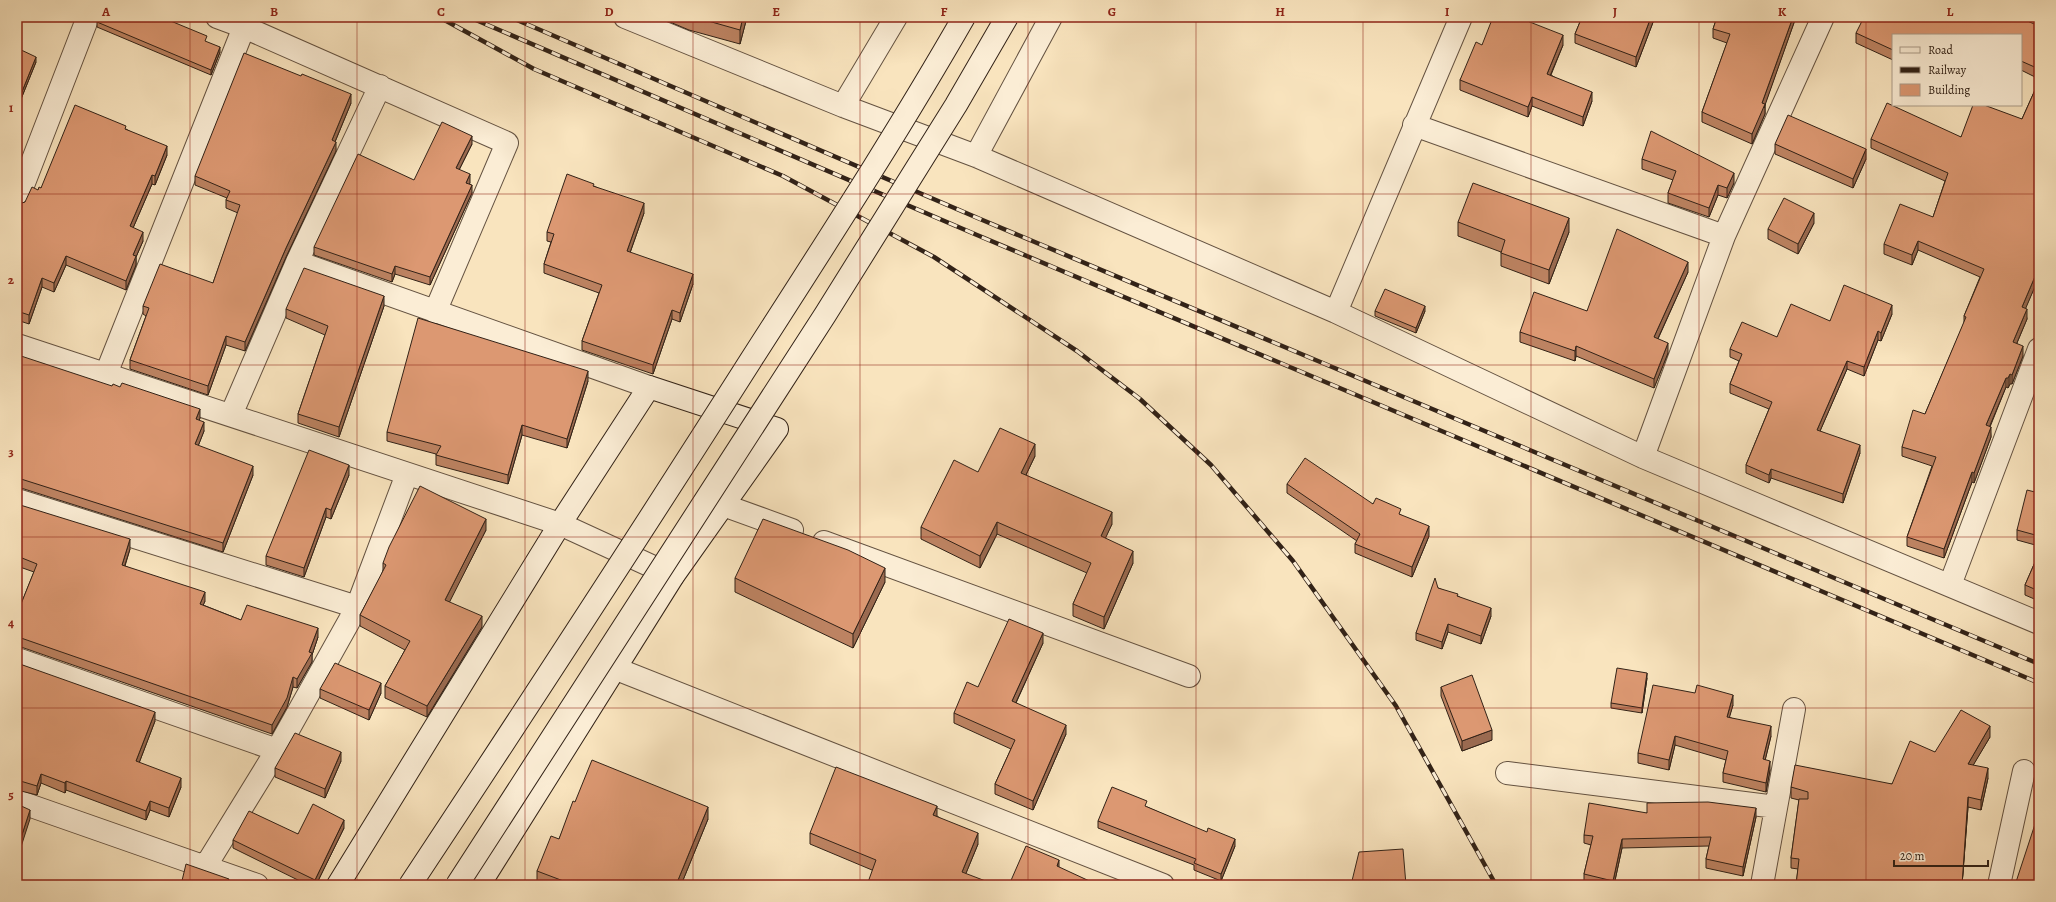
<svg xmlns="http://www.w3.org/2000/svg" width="2056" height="902" font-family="Alegreya,serif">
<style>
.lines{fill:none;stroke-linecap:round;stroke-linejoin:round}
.street-casing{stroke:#645241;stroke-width:24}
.secondary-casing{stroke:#322217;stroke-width:24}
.street{stroke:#fbedd5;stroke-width:22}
.secondary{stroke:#fbedd5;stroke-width:22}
.rail-casing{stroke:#322217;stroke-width:4.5}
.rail{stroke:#fbedd5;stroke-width:3;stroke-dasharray:9;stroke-linecap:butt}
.secondary-bridge-casing{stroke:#322217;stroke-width:24;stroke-linecap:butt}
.secondary-bridge{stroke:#fbedd5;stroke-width:22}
.wall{fill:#bd8362;stroke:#322217}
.shaded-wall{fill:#9a6a50;stroke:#322217}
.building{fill:#dc9872;stroke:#322217}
.grid{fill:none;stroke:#8f2418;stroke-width:1;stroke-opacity:0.55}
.neatline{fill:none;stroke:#8f2418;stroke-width:1.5}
.grid-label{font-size:13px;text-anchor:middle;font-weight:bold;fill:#8f2418}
</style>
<rect width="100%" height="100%" fill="#f9e4be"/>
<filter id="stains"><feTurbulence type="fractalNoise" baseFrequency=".005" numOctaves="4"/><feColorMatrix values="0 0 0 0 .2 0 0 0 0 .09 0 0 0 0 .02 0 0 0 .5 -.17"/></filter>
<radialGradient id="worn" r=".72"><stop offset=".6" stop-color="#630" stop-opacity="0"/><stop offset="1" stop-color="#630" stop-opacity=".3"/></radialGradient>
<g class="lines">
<defs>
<path id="street" d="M217,17L244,27
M625,17L843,106L976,156L1336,312L1643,457L2039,623
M843,106L896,17
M1414,125L1724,236
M976,156L1051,17
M17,201L88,17
M297,262L649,387
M1336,312L1461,17
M17,345L560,524L673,576
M106,374L244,27L507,143L435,312
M231,415L297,262L380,86
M1643,457L1724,236L1823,17
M17,500L357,607
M723,505L792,530
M824,542L1189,676
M1950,585L2039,349
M17,659L277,750
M614,668L1163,885
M1507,773L1776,807
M17,801L257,885
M205,867L277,750L357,607L407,474
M1762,885L1794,709
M1999,885L2024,771"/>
<path id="secondary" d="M338,885L560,524L649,387L777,429L673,576L479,885"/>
</defs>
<use href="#street" class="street-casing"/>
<use href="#secondary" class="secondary-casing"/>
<use href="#street" class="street"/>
<use href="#secondary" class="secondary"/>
<defs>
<path id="rail" d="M439,17L534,69L783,176L934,257L1077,351L1140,399L1211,465L1293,561L1396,706L1496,885
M469,17L977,235L2039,683
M510,17L980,219L2039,664"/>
</defs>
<use href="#rail" class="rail-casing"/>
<use href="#rail" class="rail"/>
<defs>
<path id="secondary-bridge" d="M410,885C525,711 639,536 751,360C824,246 897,134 964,17
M457,885L825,315L956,105L1007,17"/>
</defs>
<use href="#secondary-bridge" class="secondary-bridge-casing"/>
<use href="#secondary-bridge" class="secondary-bridge"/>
</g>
<path class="wall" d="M658,17H747L740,44L689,30Z
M1582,17H1655L1636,67L1575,43V34Z
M1717,17H1796L1765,104V114L1752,144L1702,122V112L1727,43L1713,38V29Z
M97,22L220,52L211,75L97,27Z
M2039,26V79L2021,70V35H1893V60L1856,43V33Z
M1482,45H1563L1551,75L1592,101L1583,126L1532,106L1528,117L1460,90V80Z
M17,48L36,62L21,99L17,98Z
M2039,81V277L2025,309L2027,319L2017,343L2023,356L2012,384H2010L2008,388L2006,387L1990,427L1991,437L1974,483L1972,482L1944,558L1907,546V537L1932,466L1902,456V447L1925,414L1964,323V316L1980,277L1918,250L1912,265L1884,254V244L1933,217L1945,181L1871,148V139L1961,137L2022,119Z
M351,103L335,142L336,151L286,257L245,351L226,345L208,395L130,369V360L146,316L143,314V306L213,283L238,213L226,208V200L227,198L195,185V176Z
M126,129L167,155L155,185L152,184L133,228L143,241L136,257V265L126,290L66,265L54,292L42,287L29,324L17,320V204H19L25,202L38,190Z
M472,144L459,170L470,183L469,184L472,193L430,285L395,274L392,282L314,255V247Z
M1775,144L1866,159L1853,188L1775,154Z
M1642,159L1734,183L1727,198L1718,195L1709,217L1668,203V193L1673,180L1642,169Z
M594,186L644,213L630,253L693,284L680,322L672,319L653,374L582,350V341L599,293L544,273V264L551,242L547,241V232Z
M1458,222L1569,232L1549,284L1501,266V252L1458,236Z
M1814,223L1798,254L1768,239V229Z
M1688,272L1658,339L1668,353L1654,388L1576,356L1575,361L1520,342V332L1587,311Z
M384,306L339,437L298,423V414L325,335L286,318V309Z
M1375,311H1425L1416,333L1375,316Z
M1892,314L1881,341L1878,340L1864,376L1847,369L1820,431L1860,453L1843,503L1771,478L1769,483L1746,473V465L1769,409L1730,393V384L1739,361L1730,357V349L1777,337L1830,321Z
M17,359L200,418L199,420L204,431L198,446L253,475L223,552L21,488H17Z
M2039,375V395L2036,394V384Z
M588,381L567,448L522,435L508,484L436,465V454L387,441V432Z
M1035,456L1026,475L1112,524L1105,538L1133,563L1104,629L1073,616V604L1087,573L997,534L980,568L921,539V527L978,472Z
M349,475L331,519L326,517L304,577L266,565V556Z
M1287,484L1373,504L1401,515L1429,536L1412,577L1355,553V544L1357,541L1287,493Z
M2039,493V546L2017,540V530Z
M17,504L130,549L125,566L205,601L203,605L241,620L318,637L312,655V662L297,688L293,687L287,707L272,734L21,647H17V614L34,572L17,566Z
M486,530L449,602L482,627L427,717L385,698V686L405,650L360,626V615L383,572V563Z
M2039,553V601L2025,595V585Z
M735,578L885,582L853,648L735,592Z
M1438,588L1458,596L1491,616L1481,644L1448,632L1442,649L1416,640V633Z
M1043,643L1016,703L1066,734L1033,810L995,794V784L1011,749L954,723V713L978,687Z
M17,663L155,721L139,763L181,787L169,817L150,810L146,820L66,790L65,793L41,783L37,795L17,790Z
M1647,678L1642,713L1611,708V703Z
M1441,687L1492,740L1462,751L1441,696Z
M320,689L381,693L369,720L320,698Z
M1733,705L1729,717L1771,736L1765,760L1770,770L1766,792L1723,782V773L1726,760L1675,745L1669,770L1638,763V753Z
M1990,737L1973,765L1988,778L1981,810L1968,807L1962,885H1796L1798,869L1791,868V858L1799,800L1791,798V787L1892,784L1935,752Z
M341,761L325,798L275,777V768Z
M575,802L708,819L681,885H542L537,883V871L559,839Z
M1147,807L1235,846L1221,881L1194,870V865L1098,828V821Z
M1647,813L1756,817L1743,876L1706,868V859L1709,846L1622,848L1614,885H1592L1584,883V874L1591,845L1584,843V835Z
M937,816L978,844L966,873L872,870L810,844V833Z
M344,828L316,885H308L233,848V840L298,834Z"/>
<path class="shaded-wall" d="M743,17H747L740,44V30Z
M1651,17H1655L1636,67V57Z
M1793,17H1796L1764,108L1765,104V114L1752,144V134L1762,103Z
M1563,35V45L1547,83V74Z
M220,47V52L211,75V70Z
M36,57V62L21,99V94Z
M1592,92V101L1583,126V117Z
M351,94V103L332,149V140Z
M1532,97V106L1528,117V107Z
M472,136V144L456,176V168Z
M336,142V151L286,257L245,351V342L286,248Z
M167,146V155L155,185V176Z
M1866,149V159L1853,188V179Z
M1734,173V183L1727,198V188Z
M470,174V183L466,191V183Z
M152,175V184L130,235V226Z
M472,185V193L430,285V277Z
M1718,185V195L1709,217V208Z
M644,203V213L627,261V251Z
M1814,213V223L1798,254V244Z
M1569,218V232L1549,284V270Z
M143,232V241L136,257V265L126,290V281L133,255Z
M1918,241V250L1912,265V255Z
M66,256V265L54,292V283Z
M1688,262V272L1654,347V337Z
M395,266V274L392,282V274Z
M2039,267V277L2022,317V307Z
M693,274V284L680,322V313Z
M42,278V287L29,324V315Z
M384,296V306L339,437V427Z
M1892,305V314L1881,341V333Z
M1425,306V311L1416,333V328Z
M2027,309V319L2013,352V342Z
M672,310V319L653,374V365Z
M1878,331V340L1864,376V367Z
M226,336V345L208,395V386Z
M1668,343V353L1654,388V379Z
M1576,346V356L1575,361V351Z
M2023,346V356L2012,384V375Z
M1847,361V369L1817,438V430Z
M588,371V381L567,448V439Z
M2010,374V384L2008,388V378Z
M2006,378V387L1986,435V425Z
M200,409V418L196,429V419Z
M204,422V431L195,454V444Z
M522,425V435L508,484V475Z
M1991,427V437L1974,483V473Z
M1035,444V456L1021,485V473Z
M1860,445V453L1843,503V494Z
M349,465V475L331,519V510Z
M253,466V475L223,552V543Z
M1771,469V478L1769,483V475Z
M1972,472V482L1944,558V549Z
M326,508V517L304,577V568Z
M1112,512V524L1101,548V536Z
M486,519V530L445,611V600Z
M997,522V534L980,568V556Z
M1429,526V536L1412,577V567Z
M130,539V549L122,574V565Z
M1133,551V563L1104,629V617Z
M885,568V582L853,648V634Z
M205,592V601L200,613V604Z
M1491,608V616L1481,644V636Z
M482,616V627L427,717V706Z
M1448,624V632L1442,649V642Z
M318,628V637L312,655V662L297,688V679L309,652Z
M1043,633V643L1012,711V701Z
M1647,673V678L1642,713V708Z
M293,677V687L287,707L272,734V725Z
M381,683V693L369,720V710Z
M1733,695V705L1727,726V717Z
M155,712V721L136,771V761Z
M1066,725V734L1033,810V801Z
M1771,726V736L1763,769V759Z
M1990,726V737L1968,774V764Z
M1492,730V740L1462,751V741Z
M1675,736V745L1669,770V760Z
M341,752V761L325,798V789Z
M1770,761V770L1766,792V783Z
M1988,768V778L1981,810V800Z
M41,774V783L37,795V786Z
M181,778V787L169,817V808Z
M66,781V790L65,793V783Z
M1968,797V807L1962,885Z
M150,801V810L146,820V811Z
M937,806V817L933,815Z
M708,807V819L681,885H676Z
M1756,808V817L1743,876V867Z
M30,810V819L17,859V850Z
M344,820V828L316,885H315V880Z
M978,833V844L962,883V872Z
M1235,839V846L1221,881V874Z
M1622,839V848L1614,885H1613V881Z
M1059,860V872L1057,866Z"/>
<path class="building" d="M99,17H161L207,36L205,41L220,47L211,70L97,22Z
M694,17H743L740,30Z
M1493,17H1517L1563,35L1547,74L1592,92L1583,117L1532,97L1528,107L1460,80L1476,42L1482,45Z
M1582,17H1651L1636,57L1575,34Z
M1717,17H1793L1762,103L1765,104L1752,134L1702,112L1730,34L1713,29Z
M1864,17H2018L2039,26V69L2021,61V35H1893V50L1856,33Z
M17,48L36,57L21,94L17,93Z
M244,53L301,76L302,74L351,94L332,140L336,142L286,248L245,342L226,336L208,386L130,360L149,308L143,306L160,264L213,283L240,205L226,200L230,191L195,176Z
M2039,81V267L2022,307L2027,309L2013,342L2023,346L2012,375L2010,374L2008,378H2006L1986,425L1991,427L1974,473L1972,472L1944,549L1907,537L1936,457L1902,447L1913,410L1925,414L1966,317L1964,316L1984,269L1918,241L1912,255L1884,244L1900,204L1933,217L1948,173L1871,139L1887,103L1961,137L1973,105H1984L2022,119Z
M75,105L126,126L125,129L167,146L155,176L152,175L130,226L143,232L133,255L136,256L126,281L66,256L54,283L42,278L29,315L17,311V204H19L25,202L32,187L38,190L39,187L41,188Z
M1788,115L1866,149L1853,179L1775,144Z
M442,122L472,136L456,168L470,174L466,183L472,185L430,277L395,266L392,274L314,247L358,154L414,180Z
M1651,131L1734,173L1727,188L1718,185L1709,208L1668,193L1676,171L1642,159Z
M567,174L594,184L593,186L644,203L627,251L693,274L680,313L672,310L653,365L582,341L602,285L544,264L554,234L547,232Z
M1473,183L1569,218L1549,270L1501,253L1505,240L1458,222Z
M1784,198L1814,213L1798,244L1768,229Z
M1617,229L1688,262L1654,337L1668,343L1654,379L1576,346L1575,351L1520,332L1534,292L1587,311Z
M304,268L384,296L339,427L298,414L328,326L286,309Z
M1844,285L1892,305L1881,333L1878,331L1864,367L1847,361L1817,430L1860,445L1843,494L1771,469L1769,475L1746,465L1772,402L1730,384L1742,354L1730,349L1742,322L1777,337L1791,304L1830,321Z
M1385,289L1425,306L1416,328L1375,311Z
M418,318L588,371L567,439L522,425L508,475L436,455L441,446L387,432Z
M18,355L112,386L113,384L120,387L122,383L200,409L196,419L204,422L195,444L253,466L223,543L21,479H17V359Z
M2039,375V385L2036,384Z
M1000,428L1035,444L1021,473L1112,512L1101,536L1133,551L1104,617L1073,604L1091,563L997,522L980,556L921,527L954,460L978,472Z
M309,450L349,465L331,510L326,508L304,568L266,556Z
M1305,458L1373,504L1376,498L1401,509L1399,514L1429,526L1412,567L1355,544L1360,534L1287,484Z
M420,486L486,519L445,600L482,616L427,706L385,686L410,641L360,615L386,565L383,563L389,547Z
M2027,490L2039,493V536L2017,530Z
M17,504L130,539L122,565L205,592L200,604L241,620L247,605L318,628L309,652L312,653L297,679L293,677L287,698L272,725L21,638H17V614L37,564L17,556Z
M763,519L848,550L885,568L853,634L735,578Z
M2039,553V591L2025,585Z
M1435,578L1438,588L1458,594L1457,596L1491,608L1481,636L1448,624L1442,642L1416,633Z
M1009,619L1043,633L1012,701L1066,725L1033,801L995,784L1015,740L954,713L967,682L978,687Z
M17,663L155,712L136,761L181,778L169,808L150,801L146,811L66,781L65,783L41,774L37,786L17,780Z
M335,663L381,683L369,710L320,689Z
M1617,668L1647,673L1642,708L1611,703Z
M1472,675L1492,730L1462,741L1441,687Z
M1653,685L1695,693L1697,685L1733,695L1727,717L1771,726L1763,759L1770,761L1766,783L1723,773L1728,751L1675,736L1669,760L1638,753Z
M1961,710L1990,726L1968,764L1988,768L1981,800L1968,797L1962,885L1937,884V885H1796L1799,859L1791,858L1799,799H1808V792L1791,787L1795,765L1892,784L1910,741L1935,752Z
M295,733L341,752L325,789L275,768Z
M592,760L708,807L676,885H574L537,871L551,836L559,839L573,801L575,802Z
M836,767L937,806L933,815L978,833L962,872L996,885H867L876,860L810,833Z
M1112,787L1147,801L1145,806L1207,832L1208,828L1235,839L1221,874L1194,863L1196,859L1098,821Z
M1708,802L1756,808L1743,867L1706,859L1711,837L1622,839L1613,881L1584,874L1593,836L1584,835L1589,803L1647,813V803Z
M17,804L30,810L17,850Z
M313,804L344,820L315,880L233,840L249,811L298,834Z
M2039,812V885H2015Z
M1026,846L1059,860L1057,866L1098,885H1009Z
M1403,849L1406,885H1351L1359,852Z
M186,864L229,879L227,885H181Z"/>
<path class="grid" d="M190,17V885M357,17V885M525,17V885M693,17V885M860,17V885M1028,17V885M1196,17V885M1363,17V885M1531,17V885M1699,17V885M1866,17V885M17,194H2039M17,365H2039M17,537H2039M17,708H2039"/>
<rect width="2056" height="902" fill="none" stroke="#f9e4be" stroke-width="44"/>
<rect x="1892" y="34" width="130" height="72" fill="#fbedd5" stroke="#ab9c89"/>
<rect x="1900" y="47" width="20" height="6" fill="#fbedd5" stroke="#ab9c89"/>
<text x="1928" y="54" font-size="12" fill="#322217">Road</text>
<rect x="1900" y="67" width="20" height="6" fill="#322217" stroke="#ab9c89"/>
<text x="1928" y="74" font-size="12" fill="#322217">Railway</text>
<rect x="1900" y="84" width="20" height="12" fill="#dc9872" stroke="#ab9c89"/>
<text x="1928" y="94" font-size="12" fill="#322217">Building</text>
<path d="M1894 860v6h94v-6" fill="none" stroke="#322217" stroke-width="2"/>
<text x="1900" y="860" font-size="12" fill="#322217" stroke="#fbedd5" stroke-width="3" paint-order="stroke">20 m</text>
<rect x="22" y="22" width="2012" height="858" class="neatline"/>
<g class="grid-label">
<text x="106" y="16">A</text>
<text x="274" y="16">B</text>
<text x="441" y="16">C</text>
<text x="609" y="16">D</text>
<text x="776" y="16">E</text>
<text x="944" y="16">F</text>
<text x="1112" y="16">G</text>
<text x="1280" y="16">H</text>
<text x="1447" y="16">I</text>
<text x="1615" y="16">J</text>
<text x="1782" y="16">K</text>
<text x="1950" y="16">L</text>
<text x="11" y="112">1</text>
<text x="11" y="284">2</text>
<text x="11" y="456">3</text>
<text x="11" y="627">4</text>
<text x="11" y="799">5</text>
</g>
<rect width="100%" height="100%" filter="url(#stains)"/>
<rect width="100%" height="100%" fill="url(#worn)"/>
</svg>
